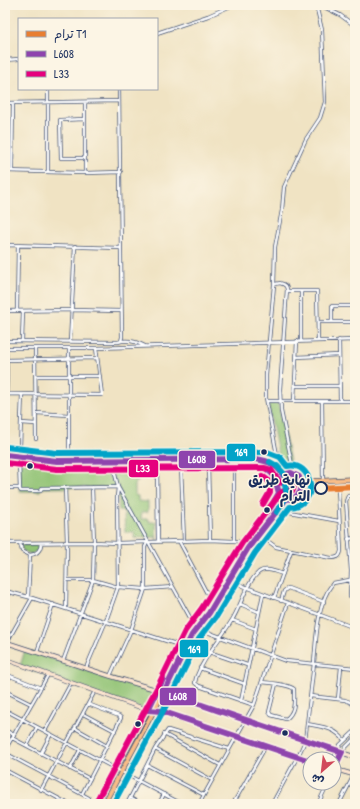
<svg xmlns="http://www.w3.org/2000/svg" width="360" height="809" font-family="'Patrick Hand','Playpen Sans Arabic',sans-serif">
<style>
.green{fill:#91c374;stroke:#567969}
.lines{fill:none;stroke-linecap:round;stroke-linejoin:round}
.street-casing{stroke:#3b4a6d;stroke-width:4}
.secondary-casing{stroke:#3b4a6d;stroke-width:5}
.primary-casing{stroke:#3b4a6d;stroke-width:5.5}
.street{stroke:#fff;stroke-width:2.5}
.secondary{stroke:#fce5cf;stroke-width:3.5}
.primary{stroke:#f8bd88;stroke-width:4}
.bus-1-casing{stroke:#fcf5e5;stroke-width:9}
.bus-2-casing{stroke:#fcf5e5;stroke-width:9}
.bus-3-casing{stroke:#fcf5e5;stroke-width:9}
.bus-1{stroke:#8e44ad;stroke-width:6}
.bus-2{stroke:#e5007d;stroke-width:6}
.bus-3{stroke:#01a3c8;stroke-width:6}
.tram-1-casing{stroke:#fcf5e5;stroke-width:9}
.tram-1{stroke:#e87e32;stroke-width:6}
.bus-dot{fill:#1b2f5e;stroke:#fcf5e5;stroke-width:1.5}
.stop-dot{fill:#fcf5e5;stroke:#1b2f5e;stroke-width:2}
.labels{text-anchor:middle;stroke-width:3;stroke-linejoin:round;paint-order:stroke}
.stop-label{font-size:14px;font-weight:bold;fill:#1b2f5e;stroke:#fcf5e5;text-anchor:end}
.line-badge{stroke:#fcf5e5;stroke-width:1.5}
.badge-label{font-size:11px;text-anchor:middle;font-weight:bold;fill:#fff}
</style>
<rect width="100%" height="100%" fill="#fcf5e5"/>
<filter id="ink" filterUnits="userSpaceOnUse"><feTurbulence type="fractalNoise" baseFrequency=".025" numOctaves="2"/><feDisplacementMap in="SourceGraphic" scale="8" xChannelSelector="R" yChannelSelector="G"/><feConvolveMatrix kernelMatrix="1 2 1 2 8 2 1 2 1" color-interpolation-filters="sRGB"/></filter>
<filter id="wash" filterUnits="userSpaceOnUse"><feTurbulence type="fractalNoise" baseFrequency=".012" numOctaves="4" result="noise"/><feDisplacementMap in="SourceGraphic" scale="16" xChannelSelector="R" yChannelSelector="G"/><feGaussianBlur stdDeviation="0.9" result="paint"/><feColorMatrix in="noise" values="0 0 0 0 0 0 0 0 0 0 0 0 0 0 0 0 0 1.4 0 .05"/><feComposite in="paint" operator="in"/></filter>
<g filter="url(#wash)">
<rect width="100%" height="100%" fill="#f0e3c3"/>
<path class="green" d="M278,403L290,461L280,463L268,404Z
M19,462L44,465L157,466L154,476H138V482H135V495L138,496V501L148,502V512H142L141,519H149V522H156L157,544L156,537L134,538V532H125L124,512L119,511L118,487L41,488L40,491H20Z
M279 487a11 11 0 1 1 22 0a11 11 0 1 1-22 0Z
M20,545H40L37,551L31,554L23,551Z
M25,650L156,693L147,710L96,694L20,666Z"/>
</g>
<g filter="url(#ink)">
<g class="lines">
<defs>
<path id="street" d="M320,5L340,15L355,26
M157,33L208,16L233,5
M5,60L19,59
M48,89V172
M119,89L122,337L121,341
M5,103L119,101
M85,158H61L60,120L85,119
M5,171L85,173L121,172
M12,171L13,103
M85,173V102
M5,246L10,245L121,248
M274,285C278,282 283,283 286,286L287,289L280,389L281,411L294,474
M287,291H317L318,340
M5,311L71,310L121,311
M17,311L18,245
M318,322H355
M332,322V306H355
M339,340L340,401
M354,340C356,386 353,433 354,479
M5,341L118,342C127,339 137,342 145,346
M22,341L23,311
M301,341V291
M70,342L75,246
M5,348H96L355,340
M69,348V415
M35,349L36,439
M296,357L339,355
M5,360L97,358
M36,376H100
M295,386H340
M5,394L102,395L96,348
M267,401H355
M294,401L297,341
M322,401L323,481
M36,413L69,415V461
M5,422L7,376L6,349
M21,423L36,424
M20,447L32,453L35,458
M7,455L9,451L20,447L22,394
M112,461L118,487L193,623L198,627L207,632L286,661L355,668
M19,462L20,490L21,491H40L42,488L118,487L117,497L118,587L106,621L86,668
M208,465L210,540
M234,465V541
M157,466L158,541
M181,466L184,541
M284,474L278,460L266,398V375L274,285L275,247L282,210L284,187L306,139L320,118L325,102L322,30L316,5
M65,487L67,542L66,609
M5,488H20
M278,510L339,521
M254,531L276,547L331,558C337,558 340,557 341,551L338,488
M348,539L355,538
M179,541L210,599
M5,543L94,542L118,543L210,540L234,541L244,542
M20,543L22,551L30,555C37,554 41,550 41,543
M222,578L355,628
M67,580H93L118,587L145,589L173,587
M5,591L32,598L179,645
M28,597L30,555
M350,597L351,571L346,501L348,496L355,495
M274,598L291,551
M5,600L9,592
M281,601L284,591L288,588L324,602
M240,604L259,612
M232,620L256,629
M7,642L32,598
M37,652L53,604
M209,652L247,665
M63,661L93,580L94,542L92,487
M200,668L245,684
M5,674L41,688
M110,676L131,630L145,589V547L148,541
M262,682C270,683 288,684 294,689C294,701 296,711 286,719L271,715L269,712L276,684
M5,685L10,676
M5,691L31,704
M310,696L345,700L350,702L355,706
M338,699L341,667
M241,701L263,594
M254,705L199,686L195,683L196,678C204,656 220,640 232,620C241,606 246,583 259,572C266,567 276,572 283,574
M5,710L182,804
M83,714L115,731
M307,724C322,727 334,727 344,740
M75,728L107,746
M5,730L14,735
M45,731L71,683
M164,734L220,765
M12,738L90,779
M27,746L37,727
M155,749L212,780
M5,750L48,675
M5,753L89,798L87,804
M41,753L51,734
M333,759L340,745L355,731
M147,765L204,795
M70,769L80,750
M335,769L344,749L355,738
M5,770L69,804
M41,790L95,691
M82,794L121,718L119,716L88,704
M130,798L141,804
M127,804L155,749L168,730L229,749
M159,804L164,794
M199,804L254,705L288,603
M233,804L266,746
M272,804L300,752L305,741C308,715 311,689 314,663C316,640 317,602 333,583L355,579
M318,804L328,783
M339,804L354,775"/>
<path id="secondary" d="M5,455L57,461L256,459C269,461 277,463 283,475
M5,460L57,466L245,465C259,466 269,468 278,479
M5,642L110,676L174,695L284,734L355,757
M5,659L142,708L161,711L310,761
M334,769L355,775"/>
<path id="primary" d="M277 486a13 13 0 1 1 26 0a13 13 0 1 1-26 0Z
M301,480L317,481L355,479
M301,494L324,489L355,487
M97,804L156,696L179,645L189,629L205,609L231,562L266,514L279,493
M104,804L164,692L192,635L209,613L248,548L286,499"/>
</defs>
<use href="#street" class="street-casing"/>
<use href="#secondary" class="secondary-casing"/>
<use href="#primary" class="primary-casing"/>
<use href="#street" class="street"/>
<use href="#secondary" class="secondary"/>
<use href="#primary" class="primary"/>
<defs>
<path id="bus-1" d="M5,455L57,461L256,459C268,461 277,464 283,475L291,473L299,477C305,489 300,499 286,499L248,548L209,613L192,635L164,692C223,712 282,733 342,752L334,769
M267,469L278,479L277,486L279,493L270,508
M163,679L148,710L161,711L310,761"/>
<path id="bus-2" d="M5,463L57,469L264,468L271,470L279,482L283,483L290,481L294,484L293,490L284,491L280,494L242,543L202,608L185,631L157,688L97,800
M262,476L270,482V492L263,504"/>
<path id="bus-3" d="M6,447L57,453L267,452L280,457L287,466C312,460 322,504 290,507L255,553L216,617L199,639L171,696L113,804
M270,462L277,466L284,474L286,478L285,485L287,495L277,512"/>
</defs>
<use href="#bus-1" class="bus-1-casing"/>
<use href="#bus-2" class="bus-2-casing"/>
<use href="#bus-3" class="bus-3-casing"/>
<use href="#bus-1" class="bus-1"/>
<use href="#bus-2" class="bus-2"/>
<use href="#bus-3" class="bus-3"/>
<defs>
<path id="tram-1" d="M319,488L355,486"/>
</defs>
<use href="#tram-1" class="tram-1-casing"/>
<use href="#tram-1" class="tram-1"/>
</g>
</g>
<g class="bus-dot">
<circle cx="264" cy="452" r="3.5"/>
<circle cx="30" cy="466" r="3.5"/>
<circle cx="267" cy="510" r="3.5"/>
<circle cx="138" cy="724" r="3.5"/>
<circle cx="285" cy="733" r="3.5"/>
</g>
<circle class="stop-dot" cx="321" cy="488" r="6"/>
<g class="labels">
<g class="stop-label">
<text x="310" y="485">نهاية طريق<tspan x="310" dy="16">الترام</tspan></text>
</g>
</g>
<g class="line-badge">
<rect x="226" y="443" width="30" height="19" rx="4" fill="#01a3c8"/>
<rect x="178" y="450" width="38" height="19" rx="4" fill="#8e44ad"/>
<rect x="128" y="459" width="31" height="19" rx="4" fill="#e5007d"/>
<rect x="179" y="639" width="30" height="19" rx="4" fill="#01a3c8"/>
<rect x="159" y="687" width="38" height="19" rx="4" fill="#8e44ad"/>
</g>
<g class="badge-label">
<text x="241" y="456">169</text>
<text x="197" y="463">L608</text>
<text x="143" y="472">L33</text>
<text x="194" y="653">169</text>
<text x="178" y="700">L608</text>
</g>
<rect width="360" height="809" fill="none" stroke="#fcf5e5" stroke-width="20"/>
<rect x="18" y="18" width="140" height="72" fill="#fcf5e5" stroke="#a2a6af"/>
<rect x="26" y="31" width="20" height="6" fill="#e87e32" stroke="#a2a6af"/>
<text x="54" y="38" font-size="12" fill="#1b2f5e">ترام T1</text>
<rect x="26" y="51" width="20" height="6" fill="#8e44ad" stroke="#a2a6af"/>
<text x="54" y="58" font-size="12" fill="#1b2f5e">L608</text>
<rect x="26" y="71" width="20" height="6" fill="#e5007d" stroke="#a2a6af"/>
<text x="54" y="78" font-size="12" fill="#1b2f5e">L33</text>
<g transform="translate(322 771) rotate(208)"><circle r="19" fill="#fcf5e5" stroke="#a2a6af"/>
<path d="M0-3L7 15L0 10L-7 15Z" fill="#d1495b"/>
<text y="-6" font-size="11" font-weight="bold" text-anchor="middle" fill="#1b2f5e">ش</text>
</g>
</svg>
